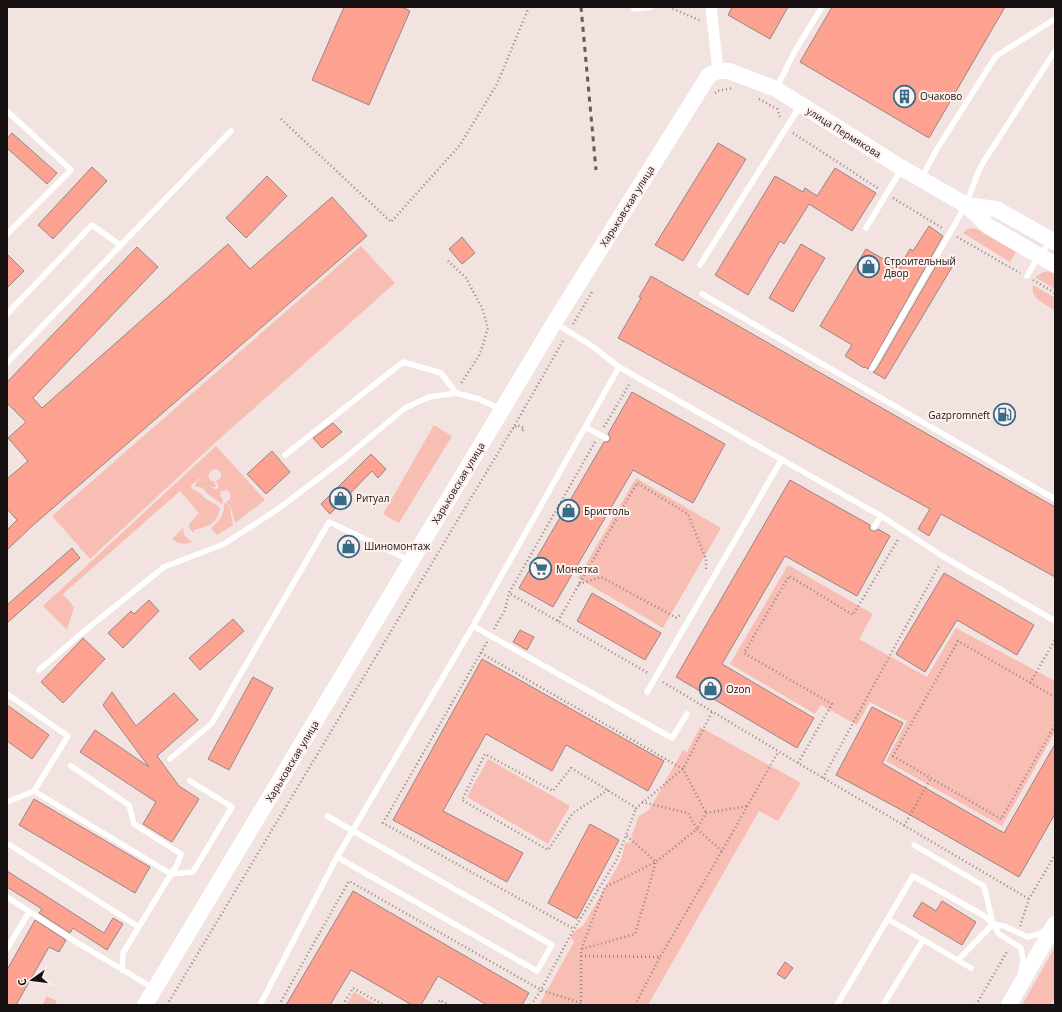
<svg xmlns="http://www.w3.org/2000/svg" width="1062" height="1012" font-family="'Open Sans',sans-serif">
<style>
.green{fill:#f8bdb3;fill-rule:evenodd}
.building{fill:#fda191;stroke:#958885}
.lines{fill:none;stroke-linecap:round;stroke-linejoin:round}
.path{stroke:#928785;stroke-width:2.5;stroke-dasharray:1 3;stroke-linecap:butt}
.lane{stroke:#fff;stroke-width:5.5}
.street{stroke:#fff;stroke-width:11}
.secondary{stroke:#fff;stroke-width:16}
.rail{stroke:#635b59;stroke-width:3;stroke-dasharray:5 5;stroke-linecap:butt}
.labels{text-anchor:middle;stroke-width:4;stroke-linejoin:round;paint-order:stroke}
.poi-label{font-size:10px;fill:#171211;stroke:#fff0ee;text-anchor:start}
.street-label{font-size:10px;fill:#171211;stroke:#fff0ee}
</style>
<rect width="100%" height="100%" fill="#f2e3e0"/>
<path class="green" d="M971,228L977,229L1016,252L1010,262L963,233L966,230Z
M361,246L395,283L217,441L90,559L52,516Z
M1051,271L1055,274V289L1035,277L1044,272Z
M1033,285L1055,298V310C1045,304 1030,299 1033,285Z
M434,425L452,436L399,523L383,514Z
M216,446L265,500L235,523L231,508L226,502L230,499V493L226,490L221,491L220,496L223,499L222,504L209,495L202,488L195,486L196,482L199,480L207,481L199,479L191,485L192,489C199,491 201,495 206,499C211,503 217,503 220,509C216,524 209,526 194,530L193,533L189,527L190,523L199,513L180,491L63,594L74,607L67,630L43,606ZM214,469L218,470L221,473V477L216,481L219,488L215,489L211,487H216L214,481H211C206,476 209,472 214,469Z
M636,478L721,528L663,628L578,578Z
M225,502L230,508L233,525L217,535L211,528C218,523 225,514 224,505Z
M183,528L184,535L192,542C184,545 178,544 172,539Z
M788,565L873,614L859,639L927,677L956,628L1055,681V732L1002,826L886,761L907,721L870,702L857,725L821,705L815,714L730,664Z
M700,727L801,783L778,821L759,811L648,1005H539L574,942L571,938C573,931 578,929 583,926L621,860L625,844L628,842L630,843L633,838L631,837L639,816L649,810L683,750L687,752Z
M488,759L570,806L548,844L467,797Z
M1055,947V998L1051,1005H1022Z
M354,992L377,1005H346Z
M47,996L56,1001L57,1005H42Z"/>
<path class="building" d="M344,7H402L410,11L369,105L312,80Z
M732,7H788L770,39L728,15Z
M832,7H1005L929,138L800,62Z
M12,133L57,173L47,184L7,148V139Z
M718,143L746,159L683,261L655,245Z
M92,167L107,181L53,239L38,225Z
M835,168L876,193L852,231L809,204L784,244L780,241L748,295L715,275L775,176L803,192L805,188L817,196Z
M267,176L287,196L246,238L226,218Z
M332,197L367,236L31,527L7,550V530L17,520L7,509V479L28,461L8,438L26,422L7,403V382L137,247L158,267L33,398L42,408L228,244L250,269Z
M929,226L943,236L868,369L865,367L864,368L845,356L852,345L820,326L866,249L899,268L910,249L913,251Z
M462,237L475,253L462,264L449,249Z
M801,244L825,258L793,312L769,298Z
M7,254L24,271L7,288Z
M940,259L952,267L885,379L873,372L876,370Z
M651,276L1055,507V577L941,514L929,536L918,529L930,509L618,338L641,298L639,297Z
M632,392L725,444L693,503L633,470L553,607L519,588L604,442H607L610,440V437L608,434Z
M333,423L342,432L322,448L313,438Z
M272,451L290,472L266,494L247,474Z
M371,454L386,469L378,478L372,471L330,514L321,504Z
M790,480L870,525V529L872,531H876L878,529L890,536L857,596L785,556L722,664L814,718L797,748L676,677Z
M345,535L359,543L351,557L337,550Z
M72,548L80,558L7,623V605Z
M944,573L1034,625L1017,655L957,620L925,672L896,654Z
M592,593L661,633L645,660L577,621Z
M149,600L159,611L123,648L108,633L131,611L134,614Z
M233,619L244,631L200,670L189,658Z
M520,630L534,637L527,650L513,642Z
M83,638L105,659L63,703L41,682Z
M482,659L664,761L648,791L566,745L552,771L486,734L443,811L523,853L507,882L393,820Z
M253,677L273,688L229,770L208,759Z
M112,692L136,726L174,693L198,720L157,756L179,786L199,799L172,842L143,824L156,802L80,752L95,730L149,767L103,705Z
M7,705L49,735L32,759L7,741Z
M872,707L903,723L882,763L1004,833L1055,744V814L1019,877L905,812L836,775Z
M34,799L150,867L135,893L19,825Z
M590,824L619,840L577,919L548,903Z
M7,871L104,933L113,918L123,924L107,950L73,928L70,933L39,913L42,909L7,887Z
M353,891L529,993L522,1005H487L438,976L421,1005H412L351,970L330,1005H286Z
M942,901L976,922L962,945L913,916L922,902L936,911Z
M35,920L66,940L59,952L49,947L16,1005H7V970Z
M785,962L793,968L785,979L777,974Z"/>
<g class="lines">
<path class="path" d="M669,7L701,21
M715,93L717,91L733,88
M759,99L777,109L781,119
M281,119L391,222L460,145L497,84L529,7
M793,133L879,189
M893,198L944,229
M957,237L1020,273
M448,261L466,278L482,308L488,328L480,354L460,385
M1033,280L1055,293
M573,324L592,292
M604,427L630,383
M513,428L514,429L517,425L524,428L521,433
M595,442L509,593L648,673
M579,584L601,577L677,618L681,614
M558,621L637,483L688,514L706,559V570
M494,629L505,610L509,593
M487,642L383,823L574,929L617,859L636,808
M481,653L683,769L706,813
M663,682L798,763L1029,899
M1030,683L1055,640
M1055,697L958,641L893,756L1001,819L1055,725
M798,763L832,704L744,653L789,576L853,615L899,538
M823,778L940,564
M608,790L573,813L548,850L462,800L485,754L553,791L571,768C593,781 614,794 636,808L683,769L712,712
M642,802L688,813L697,829L706,813L747,806
M904,826L931,778
M1020,926L1029,899L1055,855
M582,949L635,934L656,862L626,835
M581,956L660,957L722,851
M167,1005L513,428L564,339
M279,1005L349,881L541,990L581,1003
M343,1005L353,988L384,1005
M437,1005L440,1000L449,1005
M531,1005L541,990L574,929
M581,1005V950L605,887L656,862L697,829L722,851L778,752
M635,1005L660,957
M976,1005L1008,950"/>
<path class="lane" d="M634,7V9L651,7
M777,87L795,51L822,7
M7,111L71,170L7,234
M922,177L937,149L996,56L1055,19
M866,228L902,168
M700,265L800,106
M1027,276L1039,255L1051,242
M702,294L1055,499
M7,314L92,225L120,245
M555,323L592,346L619,367L881,516L944,557L1055,621
M7,363L231,131
M619,367L473,626L672,738L687,714
M872,368L966,205L979,170L984,161L1055,51
M585,427L606,438
M285,455L403,362L441,373L456,393
M874,527L881,516
M39,670L82,633L164,567L224,544L278,509L344,459L405,408L429,397L456,393L479,399L500,409
M647,692L782,459
M7,694L68,736L34,791L171,874L123,953L122,970
M170,759L212,723L329,522L409,560
M71,766L129,805L134,824L181,854L177,865L171,874L193,872L232,807L190,781
M7,802L34,791
M327,816L552,945L537,971L337,857
M10,845L139,927
M914,845L984,886L993,924
M7,897L76,942L153,988
M888,919L971,968
M993,924L1004,926L1028,937L1039,934L1046,929
M7,949L29,912
M958,960L993,924
M260,1005L337,857L473,626
M837,1005L913,876L983,915L993,924L999,934L1021,948L1023,959L1021,973
M883,1005L923,940"/>
<path class="street" d="M711,7L718,71"/>
<path class="secondary" d="M966,205L996,209L1055,242
M145,1005L554,323L709,75L718,71H729L776,89L902,168L966,205L988,226L1055,265
M1009,1005L1055,924"/>
<path class="rail" d="M581,7L596,170"/>
</g>
<defs>
<symbol id="building-ring" viewBox="-11 -11 22 22"><circle r="9.5" fill="#fff0ee" stroke="#366c87" stroke-width="1.5"/><path d="M-4-6H4V6H1V3H-1V6H-4ZM-2.5-4.3h1.7v1.8h-1.7ZM.8-4.3h1.7v1.8H.8ZM-2.5-1h1.7V.8h-1.7ZM.8-1h1.7V.8H.8Z" fill="#366c87"/></symbol>
<symbol id="shop-ring" viewBox="-11 -11 22 22"><circle r="9.5" fill="#fff0ee" stroke="#366c87" stroke-width="1.5"/><path d="M-5-2.5h2.3a2.7 3.5 0 0 1 5.4 0H5L5.5 6h-11ZM-1.5-2.5h3a1.5 2.3 0 0 0-3 0Z" fill="#366c87"/></symbol>
<symbol id="fuel-ring" viewBox="-11 -11 22 22"><circle r="9.5" fill="#fff0ee" stroke="#366c87" stroke-width="1.5"/><path d="M-5.5-6h7V0h2V4h1.3V-2.5L3-4.5l.8-.8L6-3V5H2.5V1h-1V6h-7ZM-4.2-4.7v3.2H.2V-4.7Z" fill="#366c87"/></symbol>
<symbol id="supermarket-ring" viewBox="-11 -11 22 22"><circle r="9.5" fill="#fff0ee" stroke="#366c87" stroke-width="1.5"/><path d="M-6-5.5h2.5l.6 2H6L4.5 2H-2.5L-4.4-4H-6ZM-1.5 3.2a1.3 1.3 0 1 0 .1 0ZM3 3.2a1.3 1.3 0 1 0 .1 0Z" fill="#366c87"/></symbol>
</defs>
<g fill-rule="evenodd">
<use href="#building-ring" x="892" y="84" width="25" height="25"/>
<use href="#shop-ring" x="856" y="254" width="25" height="25"/>
<use href="#fuel-ring" x="992" y="402" width="25" height="25"/>
<use href="#shop-ring" x="328" y="486" width="25" height="25"/>
<use href="#shop-ring" x="556" y="498" width="25" height="25"/>
<use href="#shop-ring" x="336" y="534" width="25" height="25"/>
<use href="#supermarket-ring" x="528" y="556" width="25" height="25"/>
<use href="#shop-ring" x="698" y="676" width="25" height="25"/>
</g>
<g class="labels">
<g class="poi-label">
<text x="920" y="100">Очаково</text>
<text x="884" y="265">Строительный<tspan x="884" dy="12">Двор</tspan></text>
<text x="990" y="419" text-anchor="end">Gazpromneft</text>
<text x="356" y="502">Ритуал</text>
<text x="584" y="515">Бристоль</text>
<text x="364" y="550">Шиномонтаж</text>
<text x="556" y="573">Монетка</text>
<text x="726" y="693">Ozon</text>
</g>
<g class="street-label">
<text transform="translate(844 132) rotate(32)" y="4">улица Пермякова</text>
<text transform="translate(627 206) rotate(-58)" y="4">Харьковская улица</text>
<text transform="translate(458 483) rotate(-59)" y="4">Харьковская улица</text>
<text transform="translate(292 761) rotate(-59)" y="4">Харьковская улица</text>
</g>
</g>
<rect width="1062" height="1012" fill="none" stroke="#171211" stroke-width="16"/>
<g transform="translate(32 980) rotate(256)" stroke="#fff0ee" stroke-width="3" paint-order="stroke">
<path d="M0-3L7 15L0 10L-7 15Z" fill="#171211"/>
<text y="-6" font-size="11" font-weight="bold" text-anchor="middle" fill="#171211">С</text>
</g>
</svg>
